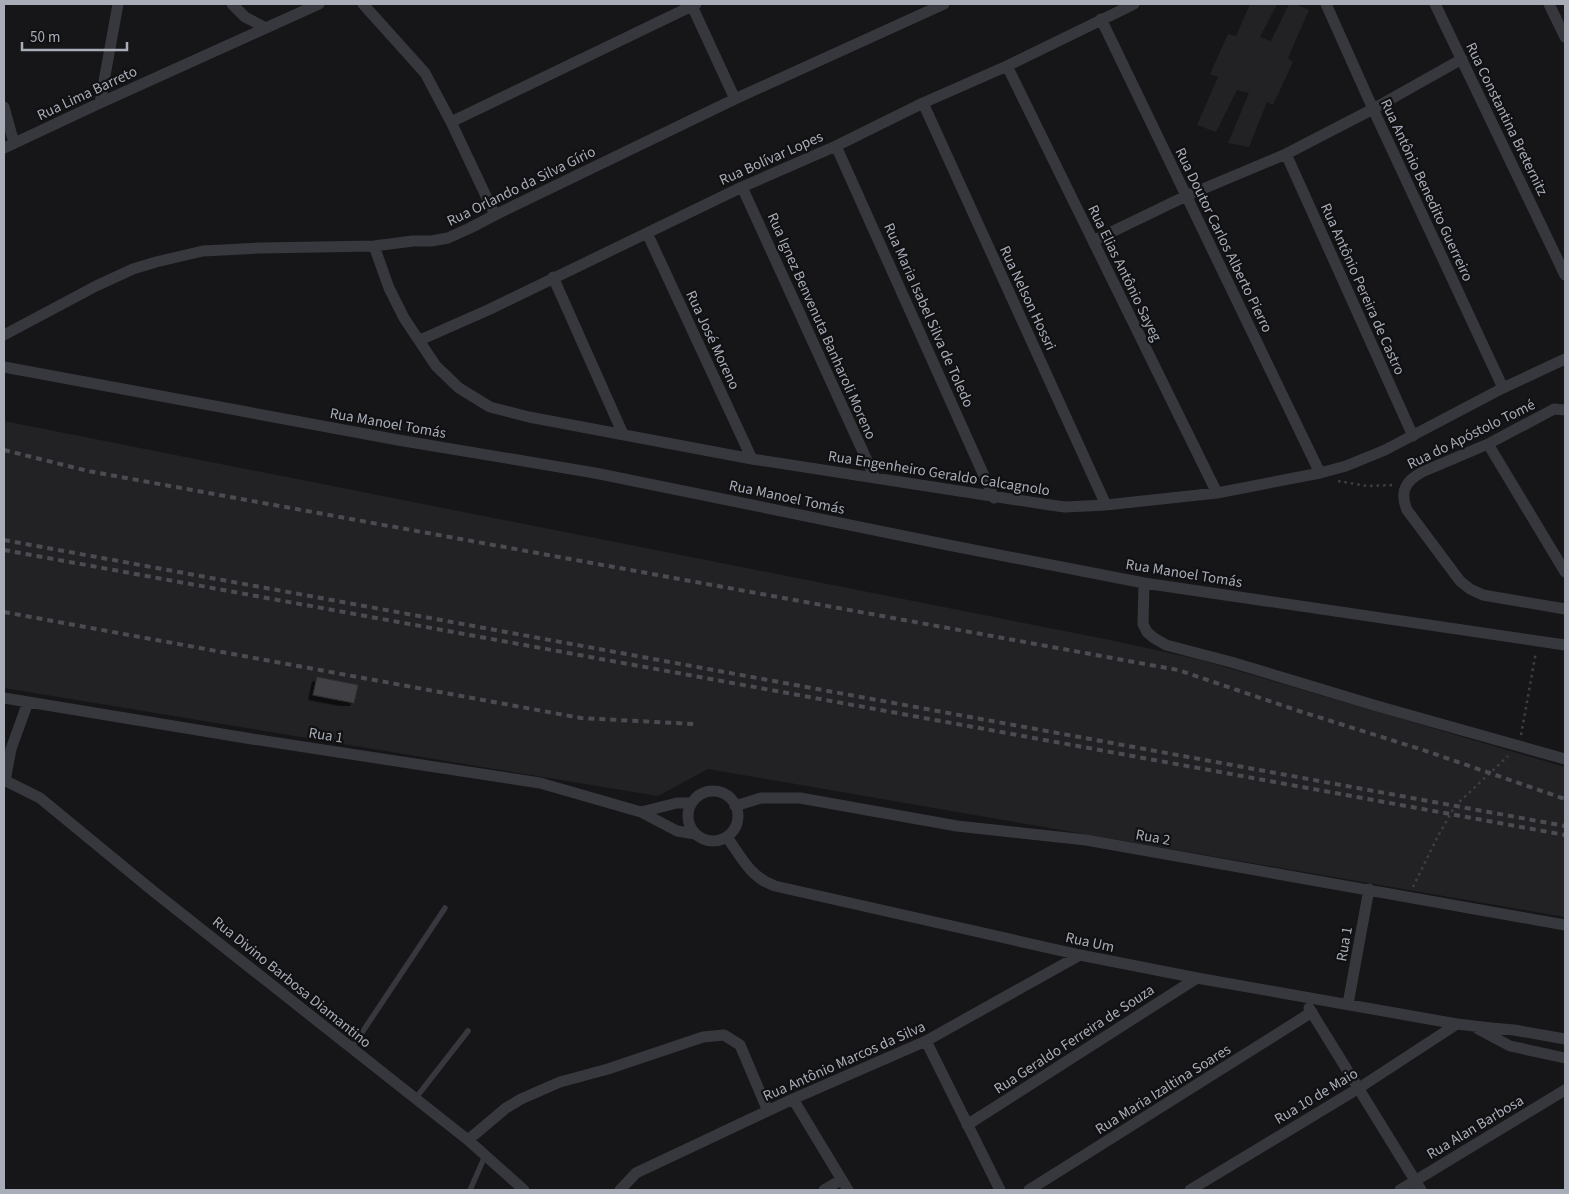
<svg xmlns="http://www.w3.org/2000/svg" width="1569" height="1194" font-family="'Source Sans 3',sans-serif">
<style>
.built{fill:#222225}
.building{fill:#404145;stroke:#303034;filter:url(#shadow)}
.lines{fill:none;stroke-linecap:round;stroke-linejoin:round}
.path{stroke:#3d3f44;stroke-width:2.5;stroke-dasharray:2.5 4;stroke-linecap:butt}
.lane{stroke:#37383d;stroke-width:5.5}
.street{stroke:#37383d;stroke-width:11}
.rail{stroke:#4a4c52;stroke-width:4;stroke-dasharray:6 5;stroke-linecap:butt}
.labels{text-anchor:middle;stroke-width:4.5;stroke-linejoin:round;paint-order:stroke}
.street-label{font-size:15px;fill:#a8adb8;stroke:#111113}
</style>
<defs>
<filter id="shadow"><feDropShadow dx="-4.5" dy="4.5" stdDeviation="0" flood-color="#0009"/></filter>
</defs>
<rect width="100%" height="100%" fill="#161618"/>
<path class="built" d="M1250,4H1277L1260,37L1271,41L1289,4H1295L1309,10L1288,58L1293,62L1273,105L1267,102L1249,147L1228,143L1249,93L1237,90L1216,132L1197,125L1218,77L1210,74L1228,34L1236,36Z
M4,421L1110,640L1201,660L1565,767V917L708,769L658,796L4,688Z"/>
<path class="building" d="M317,677L358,685L354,703L313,695Z"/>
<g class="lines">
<path class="path" d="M1338,481L1367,486L1394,485
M1521,735L1536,652
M1413,887L1438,836L1455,806L1508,756"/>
<path class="lane" d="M351,1049L445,908
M415,1099L468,1031
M470,1190L485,1156"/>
<path class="street" d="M232,4L245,17L266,28
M363,4L425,73L451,122L495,215
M1326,4L1373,109L1503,388
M1435,4L1565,275
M1549,4L1565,37
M692,6L735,99
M1101,19L1320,473
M1007,66L1217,493
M100,103L118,4
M923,103L1106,505
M4,107L14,143
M451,122L696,4
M836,146L994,498
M4,148L100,103L319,4
M1286,154L1413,436
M742,187L875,478
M647,233L752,459
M1093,241L1186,196L1286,154L1373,109L1462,59
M374,246L389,288L404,318L436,366L459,388L490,407L529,417L752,459L1050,505L1065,507L1106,505L1217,493L1320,473L1346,466L1385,450L1503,388L1565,359
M553,277L623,434
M4,335L96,286L133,269L156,262L203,251L261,248L374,246L413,241H431L448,238L470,228L495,215L735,99L944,4
M420,340L488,310L742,187L836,146L923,103L1007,66L1134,4
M4,367L398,440L595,473L948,545L1144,583L1565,645
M1565,410L1554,409L1488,444L1422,472C1406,481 1399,491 1407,510L1460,581L1470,589L1483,595L1565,609
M1488,444L1565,572
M1144,583L1143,624L1147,632L1154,638L1166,645L1231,662L1377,706L1565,759
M4,698L252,739L540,783L641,812L677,831L695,834
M4,780L40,798L153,891L468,1140L524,1190
M5,781L11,749L28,702
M688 816a25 25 0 1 1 50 0a25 25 0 1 1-50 0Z
M735,806L761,798H800L957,826L1086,840L1565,925
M641,812L677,803H691
M727,837C741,857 751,878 775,886L1080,955L1197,978L1457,1024L1491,1028L1514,1030L1565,1039
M1348,1004L1369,889
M1309,1008L1421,1190
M1478,1029L1510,1046L1565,1058
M926,1041L1000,1190
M793,1099L848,1190
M967,1125L1197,978
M468,1140L506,1108L521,1099L560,1082L608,1069L703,1037L724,1035L740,1045L768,1111
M620,1190L636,1173L793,1099L926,1041L1080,955
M824,1190L841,1180
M1029,1190L1312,1012
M1190,1190L1359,1088L1457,1024
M1400,1190L1565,1090"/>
<path class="rail" d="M4,450L88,471L1178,670L1296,710L1426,751L1565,799
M4,540L1565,826
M4,550L1565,835
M4,612L581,718L694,724"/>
</g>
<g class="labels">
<g class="street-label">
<text transform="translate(87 93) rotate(-25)" y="5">Rua Lima Barreto</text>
<text transform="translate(1507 119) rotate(64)" y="5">Rua Constantina Breternitz</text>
<text transform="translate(771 158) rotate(-24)" y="5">Rua Bolívar Lopes</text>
<text transform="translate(521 186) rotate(-26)" y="5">Rua Orlando da Silva Gírio</text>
<text transform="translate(1427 190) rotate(65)" y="5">Rua Antônio Benedito Guerreiro</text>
<text transform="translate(1224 240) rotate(64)" y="5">Rua Doutor Carlos Alberto Pierro</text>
<text transform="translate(1125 273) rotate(64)" y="5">Rua Elias Antônio Sayeg</text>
<text transform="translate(1363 289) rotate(66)" y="5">Rua Antônio Pereira de Castro</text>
<text transform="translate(1028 298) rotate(65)" y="5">Rua Nelson Hossri</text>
<text transform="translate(929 315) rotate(66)" y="5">Rua Maria Isabel Silva de Toledo</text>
<text transform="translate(822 326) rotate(66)" y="5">Rua Ignez Benvenuta Banharoli Moreno</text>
<text transform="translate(713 340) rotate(65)" y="5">Rua José Moreno</text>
<text transform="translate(388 423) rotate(10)" y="5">Rua Manoel Tomás</text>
<text transform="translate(1471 434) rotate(-26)" y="5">Rua do Apóstolo Tomé</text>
<text transform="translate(939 473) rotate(9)" y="5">Rua Engenheiro Geraldo Calcagnolo</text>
<text transform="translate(787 497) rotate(12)" y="5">Rua Manoel Tomás</text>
<text transform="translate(1184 573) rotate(9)" y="5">Rua Manoel Tomás</text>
<text transform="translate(326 735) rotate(9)" y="5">Rua 1</text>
<text transform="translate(1153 837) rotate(10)" y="5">Rua 2</text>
<text transform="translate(1090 942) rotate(12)" y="5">Rua Um</text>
<text transform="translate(1344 944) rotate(-80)" y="5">Rua 1</text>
<text transform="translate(292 982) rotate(39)" y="5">Rua Divino Barbosa Diamantino</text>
<text transform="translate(1074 1039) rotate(-33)" y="5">Rua Geraldo Ferreira de Souza</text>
<text transform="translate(844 1061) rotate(-24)" y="5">Rua Antônio Marcos da Silva</text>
<text transform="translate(1163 1089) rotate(-32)" y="5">Rua Maria Izaltina Soares</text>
<text transform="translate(1316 1096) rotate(-31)" y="5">Rua 10 de Maio</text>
<text transform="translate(1475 1127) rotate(-31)" y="5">Rua Alan Barbosa</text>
</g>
</g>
<rect width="1569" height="1194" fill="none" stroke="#a8adb8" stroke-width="10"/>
<path d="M22 42v8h105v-8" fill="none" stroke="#a8adb8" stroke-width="2.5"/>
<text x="30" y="42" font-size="15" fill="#a8adb8" stroke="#111113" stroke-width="4" paint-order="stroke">50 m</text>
</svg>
